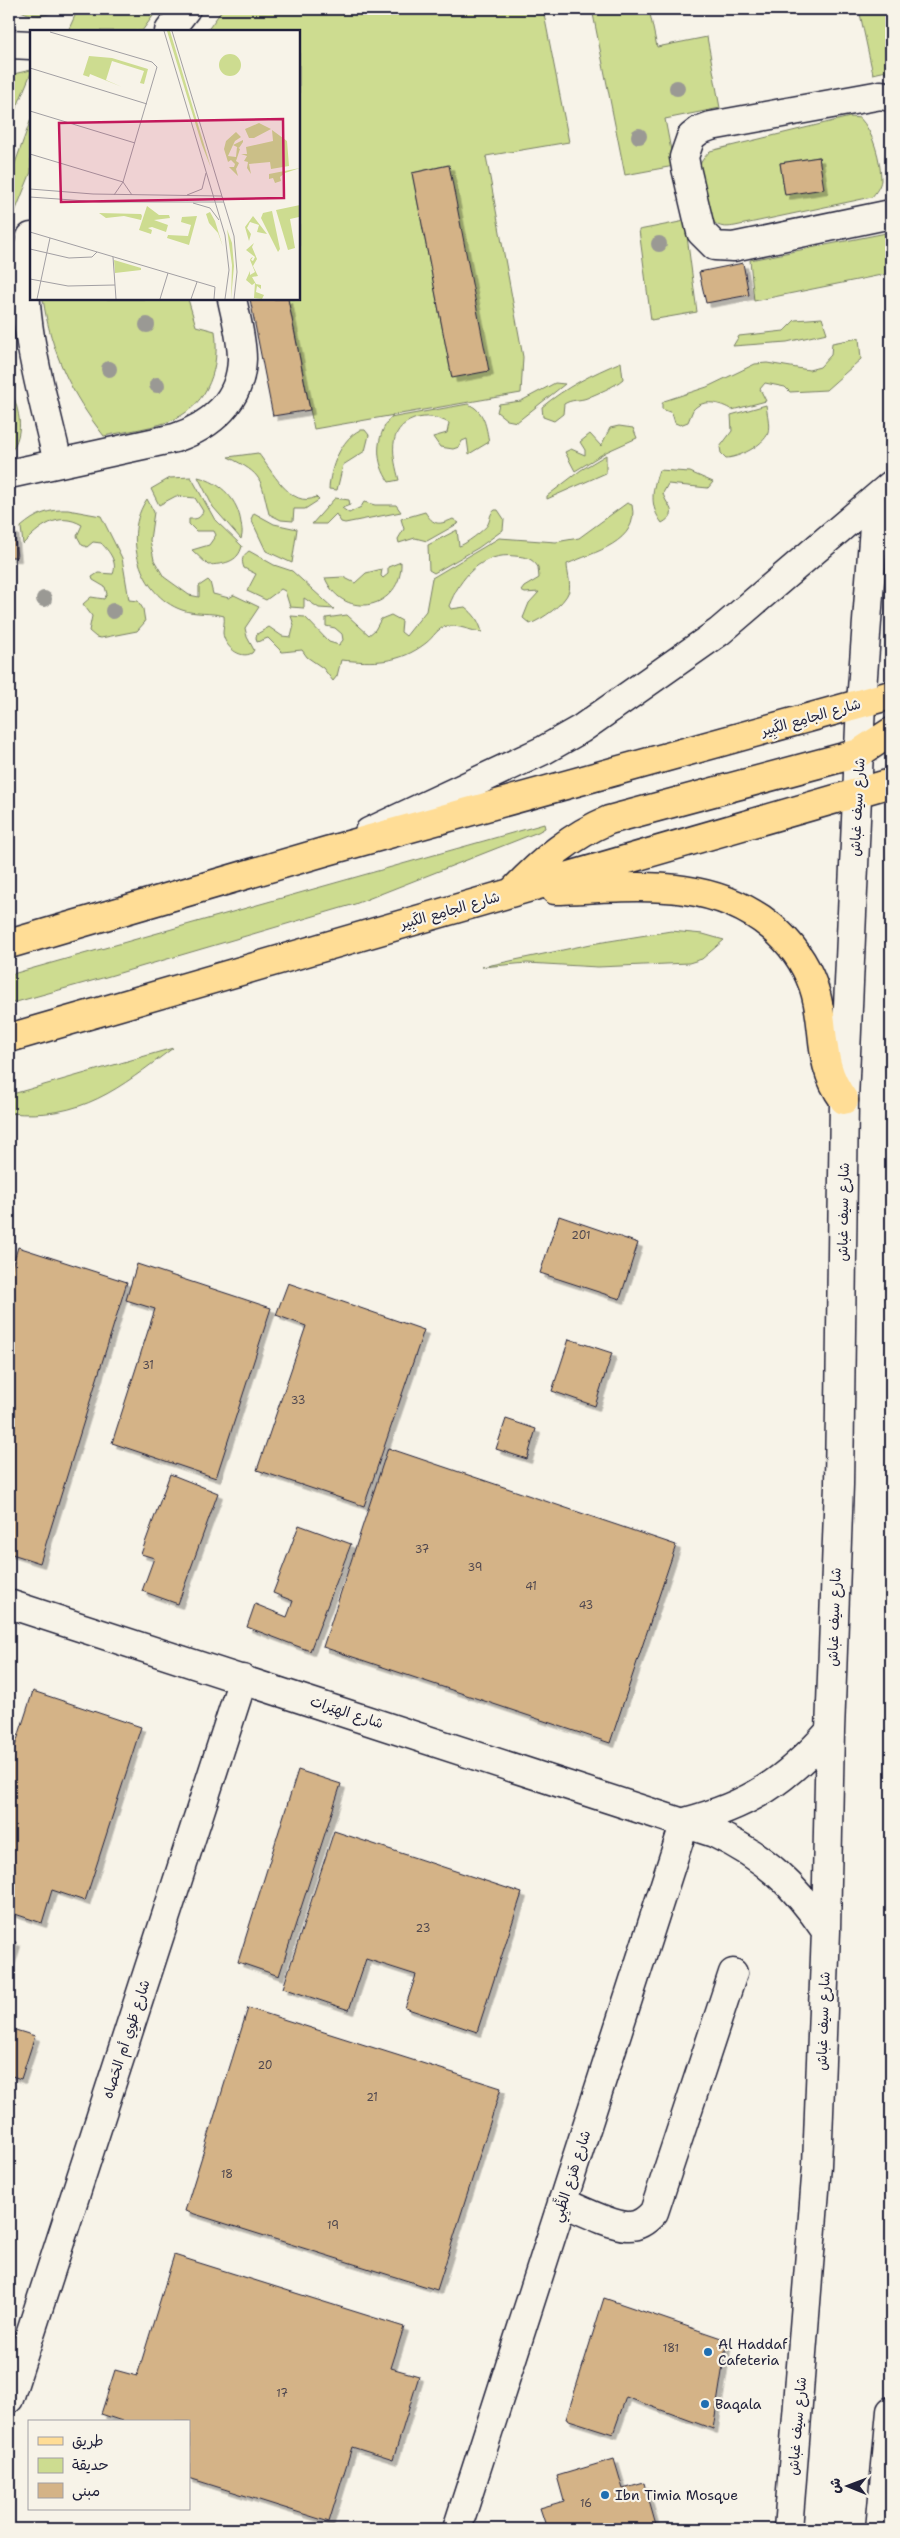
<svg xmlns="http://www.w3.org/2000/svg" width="900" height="2538" font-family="'Shantell Sans','Playpen Sans Arabic',sans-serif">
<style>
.green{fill:#cddc90;stroke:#787f66;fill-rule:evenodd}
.building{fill:#d4b387;stroke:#22223b;filter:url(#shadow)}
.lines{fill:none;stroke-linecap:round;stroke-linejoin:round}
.minor-casing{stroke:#22223b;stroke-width:31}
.major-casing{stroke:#22223b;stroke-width:31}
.minor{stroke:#f7f3e8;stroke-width:28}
.major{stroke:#ffdd96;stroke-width:28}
.tree{fill:#9a9994}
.poi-dot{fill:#1f6fb2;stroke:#f7f3e8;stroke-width:2}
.labels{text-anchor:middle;stroke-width:4.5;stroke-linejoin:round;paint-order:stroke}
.number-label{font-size:11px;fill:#4e464e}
.street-label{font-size:14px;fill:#22223b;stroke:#f7f3e8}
.poi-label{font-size:14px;fill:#22223b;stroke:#f7f3e8;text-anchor:start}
.inset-road{fill:none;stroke:#a29fa3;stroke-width:1}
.view{fill:#c2185b;fill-opacity:0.15;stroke:#c2185b;stroke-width:2.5}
.inset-edge{fill:none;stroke:#22223b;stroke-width:2.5}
</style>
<defs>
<filter id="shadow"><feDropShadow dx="4.5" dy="4.5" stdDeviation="0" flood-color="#0004"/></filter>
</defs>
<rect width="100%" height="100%" fill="#f7f3e8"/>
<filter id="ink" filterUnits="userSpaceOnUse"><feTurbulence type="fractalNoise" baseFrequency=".02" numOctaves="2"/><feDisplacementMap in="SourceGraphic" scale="10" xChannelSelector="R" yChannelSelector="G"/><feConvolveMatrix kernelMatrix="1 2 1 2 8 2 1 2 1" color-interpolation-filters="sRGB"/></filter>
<g filter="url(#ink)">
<path class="green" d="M18,9H60C47,17 31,18 18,9Z
M78,9H158L142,31H68Z
M223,9H543L569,142L486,156L523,357L521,393L314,429L288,299H299V31H207ZM448,165L452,378L412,173Z
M592,9H649L657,47L707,37L720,108L665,119L674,166L625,175Z
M859,9H891V70L873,74Z
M31,70V73L9,126V75Z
M850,117L860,118C873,131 881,162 881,180C880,187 876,192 872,197L735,226C729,227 722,228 716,224C709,218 699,181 699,171C699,162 705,157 710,151ZM819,157L823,189L785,194L780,163Z
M31,119V172L9,227V180Z
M685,221L697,312L651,320L639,230Z
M891,232V273L754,301L750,260Z
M43,299H188L196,326L215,331C220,368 209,402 175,419C159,427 122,432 104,436C71,394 51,352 43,299Z
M822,318L827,333L787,342L733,346L739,336L784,331L795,320Z
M859,338L861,359L826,390L790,392L785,387L765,383L760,389L766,401L732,410C721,403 703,398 693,410C691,414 690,418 688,422L680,425L675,423L672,413L662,409V404L664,401L707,387L755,364L767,363L809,370L820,367L831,355L832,343Z
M621,362L623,379C614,387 598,393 587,398C579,401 572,399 564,404L563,414L554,421L543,417L542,407C566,387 592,374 621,362Z
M9,382C17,408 28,430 9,454Z
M555,383L565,384L517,422L507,420L497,412L499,404L521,401Z
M468,404C485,411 486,427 489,442L469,454L467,439L462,441L459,447L453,449L440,447L433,437L447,433L449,423C437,417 427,415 414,419C386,429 393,457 399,480L389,482C375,462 375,438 390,418Z
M766,405C767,414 770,424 768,433C764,445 738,458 726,458L721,453L720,447L732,431L731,415Z
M619,426L633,428L637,438L606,452L575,471L565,452L571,449L585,455V450L580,442L590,434L601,446L610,428Z
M360,430H365L369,435L365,451L343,465L337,490L329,489C330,468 341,439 360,430Z
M258,453C271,469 291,510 316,497L319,500L305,509H294L293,521L281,520L269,514C260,478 264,475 228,457Z
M606,455V473L547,499V496L581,470Z
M659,470L690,472L713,482L708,488L668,484L663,493C666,507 681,512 662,523C649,506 652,490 659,470Z
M191,477L215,520L242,546C238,563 223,564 208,565L192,550L209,545L216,535L214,531H196L189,524V519C197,519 200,519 203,511L195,498L176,496L159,505L151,489L170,478Z
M198,477C222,483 238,500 241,523C242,529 243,533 241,539L213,507Z
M335,498L349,500L350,505L342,508L349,513L361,507L364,502L375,505H396L401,512L345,523L341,522L336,514L326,524H312Z
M147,499L154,512L150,540L154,560L164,577L189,595L199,597V586L208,580L210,582L213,594L229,598L234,595L259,607L245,628L247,637L254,650L252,653C240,660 224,646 223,633C223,627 225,622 224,616C211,612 196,615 182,610C139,595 122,535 147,499Z
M627,503L632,505C640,542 594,552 567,564C567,572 571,583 569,591C564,605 542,619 530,624L523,618L529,603L539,592L525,593L521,591L524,587L539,578L538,567C532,558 526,557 515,556C482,552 460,577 449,606L451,609L465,607C474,614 479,621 482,632C470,631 460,625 447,626C437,628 434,637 426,643C399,664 374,663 341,660L337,676L333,681L323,668L307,657L302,650L282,652L268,638L257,642L256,638L257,634L269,627L282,636L291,637L294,625L291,616L305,617L329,642L339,645L343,640L342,634L335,628L326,626V618L347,615L369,635L375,630L381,619L391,615L402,621L401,632L406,636L426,611L432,578L499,538L556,542L579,538Z
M68,510L101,516L122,558L129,600L138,601L143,609L145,622L137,631L101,638L96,637L89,631L92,616L83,604L91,597L104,599L107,594L105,587L93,580L92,577L98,573L113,574C118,562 109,551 101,543L93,542L87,547L82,545L77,536L82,525C58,511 39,527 23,544L21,527C36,514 49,509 68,510Z
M495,510H498L504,519L503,530L478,548L434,573L429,570L428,545L457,530L459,546C463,546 486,529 488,524C491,518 489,514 495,510Z
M425,512C434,526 439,525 453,519L459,523L427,541L415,538L399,543L398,539L404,529L401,519Z
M254,513L274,524L297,529L292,563L266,551L251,519Z
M249,551L274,565L292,571L334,609L319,608L304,598V608L290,607L285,591L281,589L266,600L247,591L256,574L244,568C241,560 242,556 249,551Z
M401,562C403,608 344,623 325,578L343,577L355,583L366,573L382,569L381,576L383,578L388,574V567Z
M544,824L545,828L538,832L355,904L106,977L9,1004V975Z
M671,931L703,934L724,940L702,959L689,963L598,967L527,963L482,967L591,944Z
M173,1048C118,1089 82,1120 9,1113V1095Z"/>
<path class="building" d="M819,157L824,189L785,195L780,163Z
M449,165L489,371L452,378L412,173Z
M743,263L749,295L706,303L699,272Z
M250,299H288L310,410L273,416Z
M9,530H14L17,557H9Z
M559,1216L638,1243L620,1299L540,1273Z
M18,1247L127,1282L40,1563L9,1553V1277Z
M137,1264L271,1308L216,1478L112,1443L155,1309L126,1300Z
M288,1283L424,1330L364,1506L257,1470L306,1326L276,1315Z
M569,1339L612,1353L595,1406L552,1391Z
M506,1419L536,1429L527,1459L496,1449Z
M388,1448L676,1545L610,1743L323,1647Z
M170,1474L218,1493L178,1604L142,1591L154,1558L141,1554Z
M299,1525L351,1544L310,1651L247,1627L255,1604L287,1617L293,1601L273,1593Z
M33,1691L141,1727L85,1901L52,1890L42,1923L9,1912V1765Z
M298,1770L341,1784L279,1976L238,1962Z
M334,1831L522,1893L477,2032L405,2008L416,1975L366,1959L349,2010L283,1988Z
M9,1940L16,1942L9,1965Z
M248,2008L501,2088L437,2290L185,2211Z
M9,2028L35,2036L21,2079L9,2075Z
M174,2255L404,2327L391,2368L419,2376L393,2460L352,2447L329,2522L189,2478V2422H125L101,2414L115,2370L137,2376Z
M604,2298L727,2340L713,2429L626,2397L613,2434L566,2419Z
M614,2459L623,2489L644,2483L657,2529H547L540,2508L564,2501L557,2476Z"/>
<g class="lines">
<defs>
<path id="minor" d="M169,31L186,9
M9,44L31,45
M891,97L881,95L711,126L700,130L691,137L684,157L686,168L701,232L715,246L733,247L891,214
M31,237C12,300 44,399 58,463
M9,474L175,438C211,426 241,401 242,359C242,339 236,318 232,299
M369,832L544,750L581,729L719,632L891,485
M9,1604L714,1833C765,1857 794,1884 826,1931
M685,1822C750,1805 786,1781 830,1731
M562,2202C579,2209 610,2225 627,2226C638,2227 647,2220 654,2212L733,1973
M9,2399L243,1679
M457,2529L685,1822
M788,2529L817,2165L826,1931L830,1731L839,1485L844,1100L861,703L876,499
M880,2529L891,2411"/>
<path id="major" d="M514,890C542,861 571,836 609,820L859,753L891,732
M555,890C631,888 709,875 772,927C790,942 805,963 813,985C828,1027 815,1061 844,1100
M9,944L327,851L891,695
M9,1038L891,783"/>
</defs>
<use href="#minor" class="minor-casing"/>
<use href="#major" class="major-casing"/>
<use href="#minor" class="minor"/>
<use href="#major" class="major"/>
</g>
<g class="tree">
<circle cx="677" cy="88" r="8"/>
<circle cx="639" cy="136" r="8"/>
<circle cx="659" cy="244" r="8"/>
<circle cx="147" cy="325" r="8"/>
<circle cx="109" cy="369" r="8"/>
<circle cx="157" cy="385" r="8"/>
<circle cx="44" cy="599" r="8"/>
<circle cx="113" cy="611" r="8"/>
</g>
</g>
<g class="poi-dot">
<circle cx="708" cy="2352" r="5"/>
<circle cx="705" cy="2404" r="5"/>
<circle cx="605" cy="2495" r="5"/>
</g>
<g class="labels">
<g class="number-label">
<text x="581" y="1239">201</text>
<text x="148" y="1369">31</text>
<text x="298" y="1404">33</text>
<text x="422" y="1553">37</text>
<text x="475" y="1571">39</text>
<text x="531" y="1590">41</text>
<text x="586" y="1609">43</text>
<text x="423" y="1932">23</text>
<text x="265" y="2069">20</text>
<text x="372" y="2101">21</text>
<text x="227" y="2178">18</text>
<text x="333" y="2229">19</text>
<text x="671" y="2352">181</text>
<text x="282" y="2397">17</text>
<text x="586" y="2507">16</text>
</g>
<g class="street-label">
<text transform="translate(811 717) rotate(-16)" y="5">شارع الجامِع الكَبِير</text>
<text transform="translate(857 807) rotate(-87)" y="5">شارع سيف غباش</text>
<text transform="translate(450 910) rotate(-16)" y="5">شارع الجامِع الكَبِير</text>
<text transform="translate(843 1212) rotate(-89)" y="5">شارع سيف غباش</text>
<text transform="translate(834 1617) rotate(-88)" y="5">شارع سيف غباش</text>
<text transform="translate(347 1712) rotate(18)" y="5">شارع الهِيَرات</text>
<text transform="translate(823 2021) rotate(-88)" y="5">شارع سيف غباش</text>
<text transform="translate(126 2039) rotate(-72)" y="5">شارع طَوِي أم الحَصاه</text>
<text transform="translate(571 2176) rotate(-72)" y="5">شارع هَزع الظَّبِي</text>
<text transform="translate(797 2426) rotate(-85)" y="5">شارع سيف غباش</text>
</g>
<g class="poi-label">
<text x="718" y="2349">Al Haddaf<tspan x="718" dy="16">Cafeteria</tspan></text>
<text x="715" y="2409">Baqala</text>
<text x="615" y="2500">Ibn Timia Mosque</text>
</g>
</g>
<g transform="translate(30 30)">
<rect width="270" height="270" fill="#f7f3e8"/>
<path d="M137,1H140L181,138L172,115ZM189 35a11 11 0 1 1 22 0a11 11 0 1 1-22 0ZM59,26L82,28L118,39L114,54L110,53L114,41L82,31L76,50L92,57L60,44L59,47L53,45ZM229,93L241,99L224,108H219L215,99ZM242,100L257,111L259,136L241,139L240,132L219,134L221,144L217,138L218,132L214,131L217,126L211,124H217L216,117L243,111ZM206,102L211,107L205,111L203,115L213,110V112L209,118L203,115L198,126L206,127L207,117L210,119L206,131L209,133L206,139L208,146L199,137H204L205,134L201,130L198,132L194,119L196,111ZM270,138L255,143L250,147L251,151L245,153L243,148L239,149V144ZM270,175L269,187L260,189L265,218L258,220L246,180ZM117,176L129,185H139L140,188L124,190L138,195L136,202L122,197L118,198L122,200L121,204L109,200ZM242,181L250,219L248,222L231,188L233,183ZM180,182L185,191L193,217L188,203L179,193L176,184ZM69,183L111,184L112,186L111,190L94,186L76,188ZM167,186L159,215L137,208L138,205L158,206L161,195L151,192L152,187ZM223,186L237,204L227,202L229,195L220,192L217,198L221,204L219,211L215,197ZM197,199L202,213L204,236L201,269L202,235ZM224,213L222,217L227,229L223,236L228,246L222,247L226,254L231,255V259L227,256L226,262L234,265L232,269L224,268L225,253L222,255L216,250L220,241V245L225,242L220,230L221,228L223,227L221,230L223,231L225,227L216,220ZM84,230L111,238V240L85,243Z" fill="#cddc90"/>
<path class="inset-road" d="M134,1L195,205L199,240L195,269M142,1L204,206L207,242L204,269M20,2L122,32L127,37L93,152L84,165M0,38L117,74M0,81L105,113M0,124L93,152M93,152L102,165M0,159L63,164L192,166M157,165L172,159L176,143M0,167L70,172H194M163,173L180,178L189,190M0,202L185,257L184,269M0,219L39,228L62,227L67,222M83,227L86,269M0,249L38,256L85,255M7,269L20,208M130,269L138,243M161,269L167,252"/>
<path class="view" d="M253,89L254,168L31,172L29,93Z"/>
<rect width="270" height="270" class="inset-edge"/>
</g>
<rect width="900" height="2538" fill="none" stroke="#f7f3e8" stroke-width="30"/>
<rect x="15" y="15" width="870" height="2508" fill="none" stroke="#22223b" stroke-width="2" filter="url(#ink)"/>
<rect x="28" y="2420" width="162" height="90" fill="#f7f3e8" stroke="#a29fa3"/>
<rect x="38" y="2437" width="25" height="8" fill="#ffdd96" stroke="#a29fa3"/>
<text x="72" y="2446" font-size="15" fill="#22223b">طريق</text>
<rect x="38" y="2458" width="25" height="15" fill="#cddc90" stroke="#a29fa3"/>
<text x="72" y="2470" font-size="15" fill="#22223b">حديقة</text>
<rect x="38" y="2483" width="25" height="15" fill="#d4b387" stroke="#a29fa3"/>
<text x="72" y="2496" font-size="15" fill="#22223b">مبنى</text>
<g transform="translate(848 2486) rotate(271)" stroke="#f7f3e8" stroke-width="4" paint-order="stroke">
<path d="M0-4L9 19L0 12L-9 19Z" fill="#22223b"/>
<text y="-8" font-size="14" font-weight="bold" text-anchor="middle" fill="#22223b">ش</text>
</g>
</svg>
